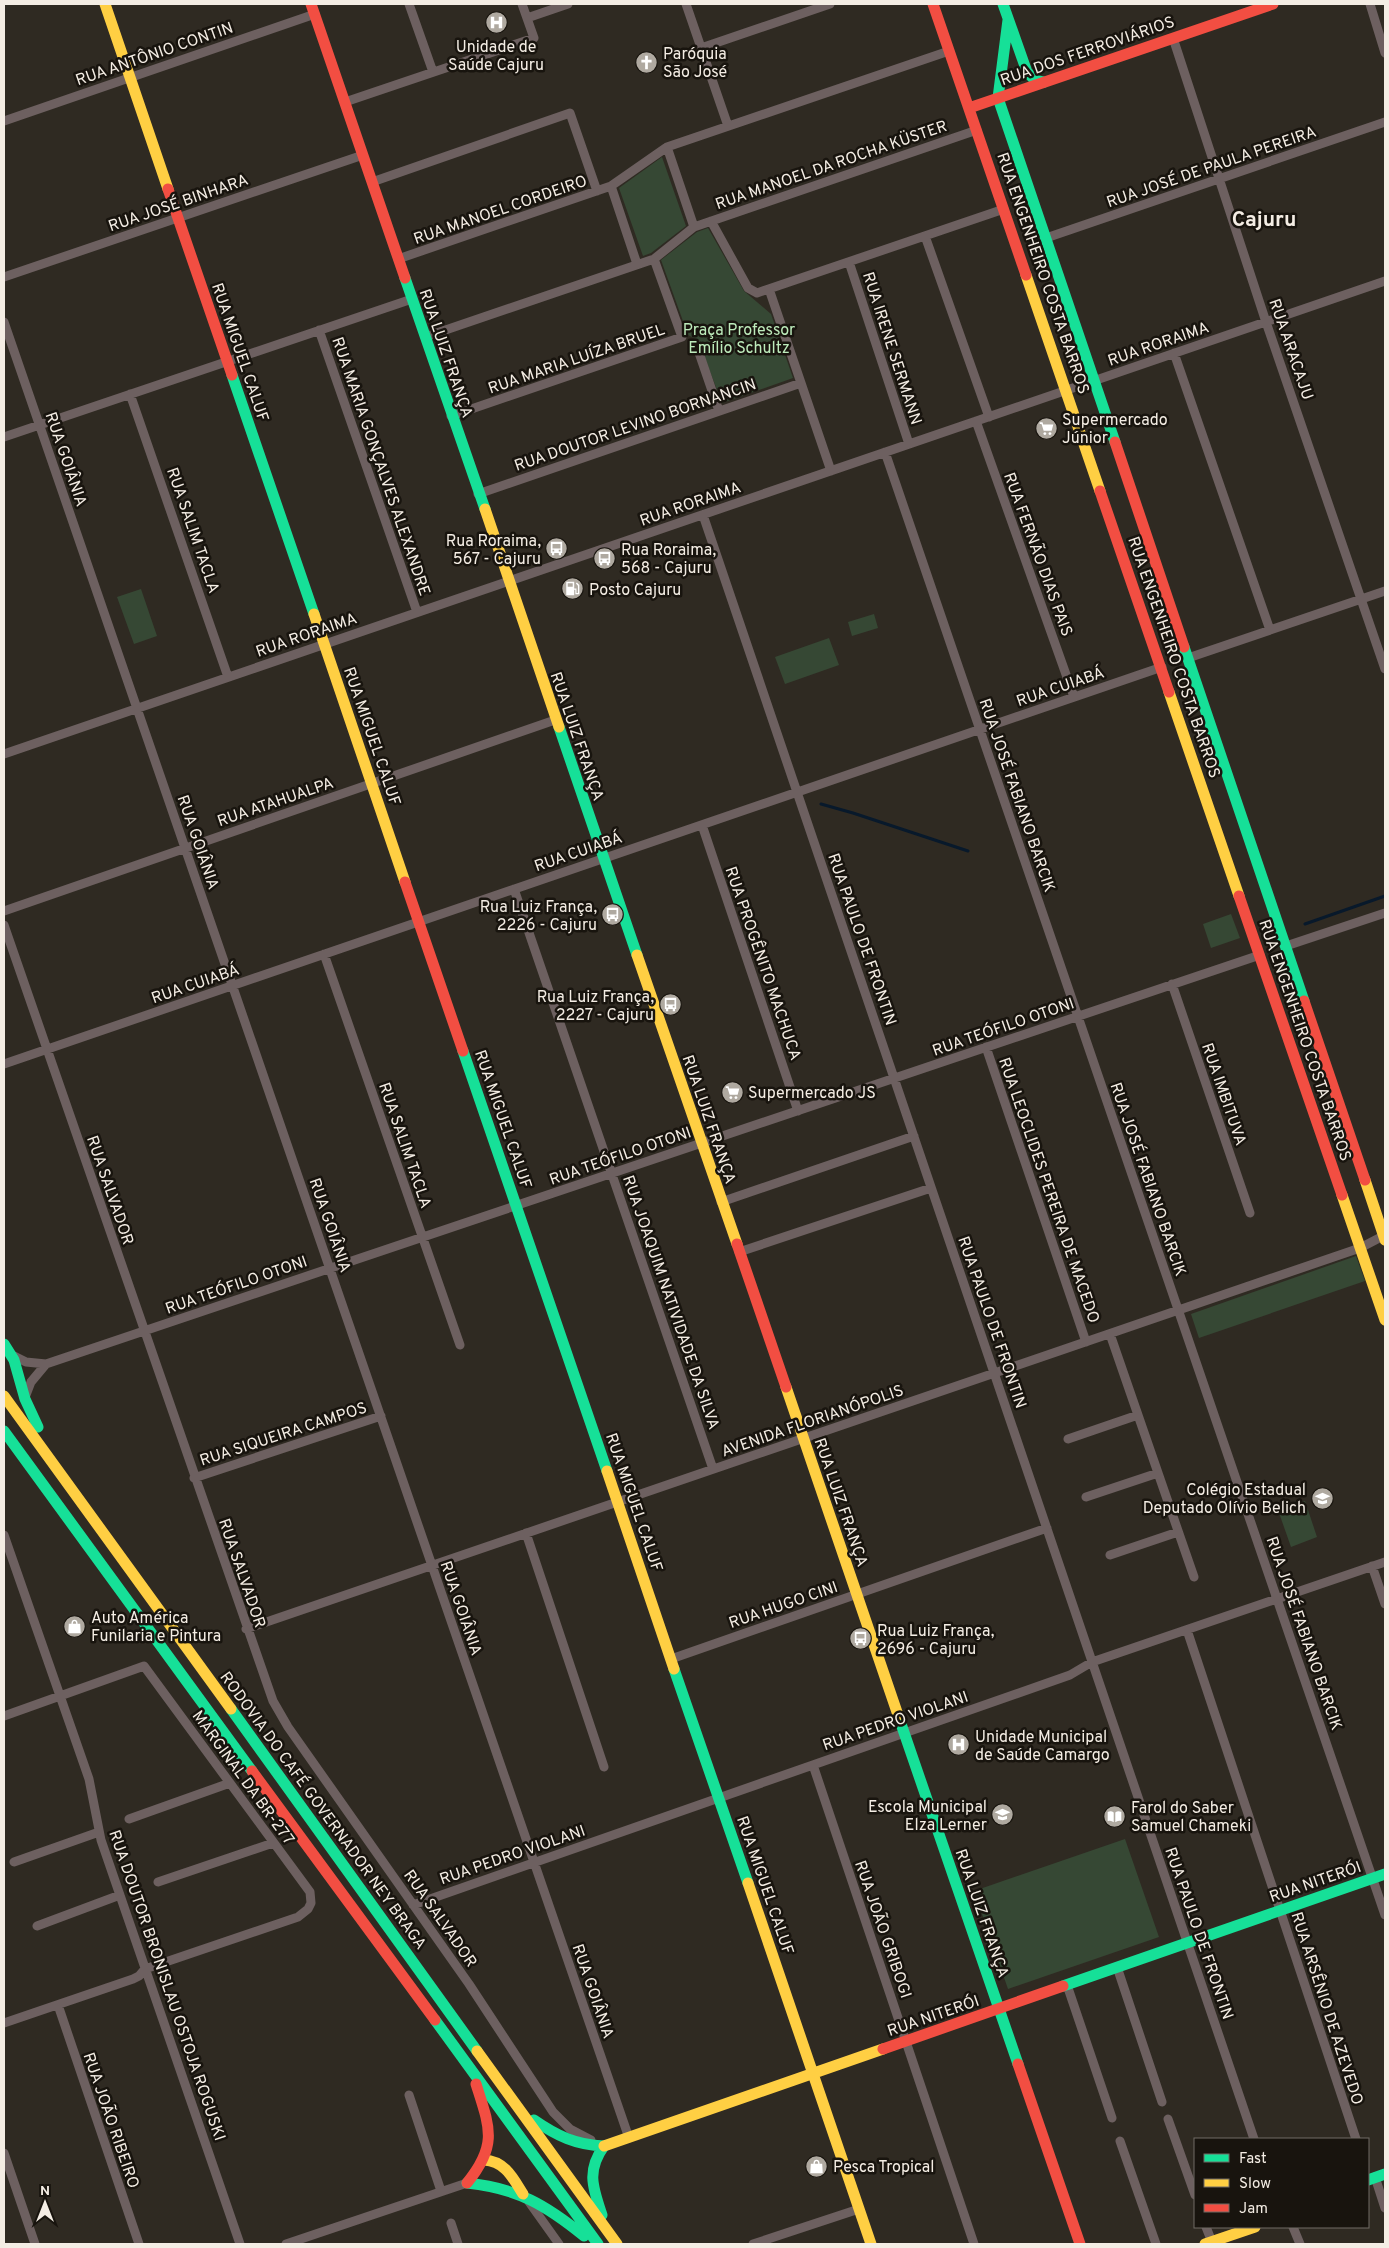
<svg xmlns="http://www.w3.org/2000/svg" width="1389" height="2248" font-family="Overpass,sans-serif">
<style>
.green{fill:#364834}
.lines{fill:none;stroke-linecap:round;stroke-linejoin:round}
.stream{stroke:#08192b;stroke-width:3}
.street{stroke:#6d6060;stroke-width:9}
.fast{stroke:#16e098;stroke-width:11}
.slow{stroke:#ffcf43;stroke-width:11}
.jam{stroke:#f24e42;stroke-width:11}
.labels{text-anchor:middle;stroke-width:5;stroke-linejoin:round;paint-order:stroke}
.poi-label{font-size:16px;fill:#f4ede4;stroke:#18140e;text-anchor:start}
.street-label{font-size:16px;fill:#f4ede4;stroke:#18140e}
.park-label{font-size:16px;fill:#bdebbb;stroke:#18140e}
.district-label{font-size:21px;font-weight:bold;fill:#f4ede4;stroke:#18140e}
</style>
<rect width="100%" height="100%" fill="#2f2a22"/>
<path class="green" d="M662,157L686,226L651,253L643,256L619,188Z
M708,228L744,291L771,314L793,378L722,403L698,340L688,335L661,260L697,232Z
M141,589L157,636L134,644L117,597Z
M874,614L878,628L852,636L848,622Z
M829,638L839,665L785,684L775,657Z
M1231,914L1240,938L1211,948L1203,924Z
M1356,1256L1365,1281L1199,1338L1191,1314Z
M1305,1501L1317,1537L1291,1547L1278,1510Z
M1125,1839L1159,1937L1008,1989L974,1891Z"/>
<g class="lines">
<path class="stream" d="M821,804L853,813L968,851
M1305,924L1385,896"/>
<path class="street" d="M409,4L433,72
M686,4L728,126
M1370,4L1385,53
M527,18L568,4
M1173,38L1266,322L1385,669
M701,48L830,4
M345,102L534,38L522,4
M4,121L315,14
M667,147L694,227
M372,182L570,113L597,191
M611,186L637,264
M711,221L748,288L757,293L1004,209
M925,236L989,417
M1046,238L1385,122
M398,259L611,186L667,147L949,51
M849,262L909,444
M4,277L363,155
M769,289L831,471
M4,322L629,2138
M319,330L417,612
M425,337L654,259L694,227L977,130
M696,344L719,411
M1174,353L1270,630
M130,394L228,677
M451,416L682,337L654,259
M976,421L1074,697
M4,437L412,299
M885,452L1385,1915
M478,494L801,383
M703,515L1254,2139
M1188,658L1385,591
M4,754L1385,281
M702,825L798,1111
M514,889L713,1469
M4,911L555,720
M4,925L273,1701L288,1727L469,1984L553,2112L570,2129L591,2140
M1286,946L1385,913
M324,954L460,1345
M1172,984L1250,1213
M986,1047L1086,1342
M4,1064L1162,667
M721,1202L914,1136
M739,1252L931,1188
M1110,1334L1194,1577
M14,1356L26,1362L46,1364L1260,955
M26,1395L31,1382L46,1364
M1068,1439L1138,1415
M194,1478L381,1416
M1086,1497L1158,1473
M526,1533L604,1767
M4,1535L89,1779L101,1840L240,2244
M1110,1555L1178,1532
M1372,1566L1385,1604
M246,1629L1360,1248L1385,1235
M1187,1630L1356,2139
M671,1659L1047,1528
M4,1716L144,1666L310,1892L311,1903L308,1909L298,1917L145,1969L139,1976L133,1979L4,2023
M813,1765L974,2244
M129,1819L230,1783
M14,1862L99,1832
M158,1882L273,1843
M413,1905L1070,1675L1092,1662L1385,1562
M37,1926L120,1895
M1117,1967L1162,2102
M1067,1985L1112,2118
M58,2005L139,2244
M409,2095L441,2191
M1168,2119L1195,2195
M1120,2141L1156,2244
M4,2153L35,2244
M1375,2177L1385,2208
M529,2202L559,2244
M451,2223L458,2244
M1206,2227L1212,2242
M1293,2227L1300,2244
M286,2244L467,2183
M753,2244L859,2209"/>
<path class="fast" d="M1003,4L1027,72L1035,80L1044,82
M1008,20L998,98L1115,442
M405,278L485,509
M232,375L314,614
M1184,647L1304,1001
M559,727L637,955
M463,1051L607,1471
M4,1344L14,1360L25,1399L38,1427
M4,1431L252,1771
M674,1669L748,1883
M231,1709L477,2051
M898,1715L1018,2064
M1063,1986L1385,1874
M435,2020L598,2244
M534,2120C557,2136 576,2145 604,2146
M1368,2180L1385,2174
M467,2183C517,2188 546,2205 584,2236
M602,2215C593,2188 586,2171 604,2146"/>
<path class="slow" d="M105,4L168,189
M1026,275L1100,491
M485,509L559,727
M314,614L405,882
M1169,692L1239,896
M637,955L737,1244
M1365,1180L1385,1240
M1342,1195L1385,1320
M786,1387L898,1715
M4,1396L231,1709
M607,1471L674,1669
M748,1883L871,2244
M477,2051L617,2244
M604,2146L883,2049
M484,2160C505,2161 513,2178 523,2194
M1205,2244L1255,2227"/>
<path class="jam" d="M311,4L405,278
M933,4L1026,275
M969,108L1273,4
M168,189L232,375
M1115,442L1184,647
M1100,491L1169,692
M405,882L463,1051
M1239,896L1342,1195
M1304,1001L1365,1180
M737,1244L786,1387
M252,1771L435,2020
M883,2049L1063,1986
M1018,2064L1080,2244
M467,2183C498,2145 490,2128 476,2084"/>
</g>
<defs>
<symbol id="hospital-disc" viewBox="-11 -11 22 22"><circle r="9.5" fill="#afa9a0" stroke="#18140e"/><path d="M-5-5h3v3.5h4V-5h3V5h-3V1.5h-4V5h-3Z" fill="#fff"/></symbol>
<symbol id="church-disc" viewBox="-11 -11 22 22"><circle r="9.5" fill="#afa9a0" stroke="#18140e"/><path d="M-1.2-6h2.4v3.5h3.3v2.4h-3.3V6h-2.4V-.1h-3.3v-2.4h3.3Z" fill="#fff"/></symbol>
<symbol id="supermarket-disc" viewBox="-11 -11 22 22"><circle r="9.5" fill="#afa9a0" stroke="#18140e"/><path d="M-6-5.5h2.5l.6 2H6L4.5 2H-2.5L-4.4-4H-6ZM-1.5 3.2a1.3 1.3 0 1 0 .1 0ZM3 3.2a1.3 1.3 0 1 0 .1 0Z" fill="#fff"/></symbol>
<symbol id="bus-disc" viewBox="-11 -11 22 22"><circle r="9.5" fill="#afa9a0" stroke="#18140e"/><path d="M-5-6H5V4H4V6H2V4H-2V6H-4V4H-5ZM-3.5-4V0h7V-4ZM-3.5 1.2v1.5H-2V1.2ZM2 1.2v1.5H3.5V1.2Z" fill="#fff"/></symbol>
<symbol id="fuel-disc" viewBox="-11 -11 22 22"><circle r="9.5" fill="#afa9a0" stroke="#18140e"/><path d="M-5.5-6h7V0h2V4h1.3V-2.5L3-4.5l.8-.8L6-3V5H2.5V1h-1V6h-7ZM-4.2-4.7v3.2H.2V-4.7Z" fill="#fff"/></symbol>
<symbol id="school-disc" viewBox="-11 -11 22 22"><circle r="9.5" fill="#afa9a0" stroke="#18140e"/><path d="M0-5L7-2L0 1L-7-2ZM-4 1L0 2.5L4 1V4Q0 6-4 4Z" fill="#fff"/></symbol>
<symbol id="shop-disc" viewBox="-11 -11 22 22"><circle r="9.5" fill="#afa9a0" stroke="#18140e"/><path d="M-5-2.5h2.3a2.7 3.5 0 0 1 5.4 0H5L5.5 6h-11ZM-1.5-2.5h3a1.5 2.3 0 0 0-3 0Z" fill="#fff"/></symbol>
<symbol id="library-disc" viewBox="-11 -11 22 22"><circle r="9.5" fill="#afa9a0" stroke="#18140e"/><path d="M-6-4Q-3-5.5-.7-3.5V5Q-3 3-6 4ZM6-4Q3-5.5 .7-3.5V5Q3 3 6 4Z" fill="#fff"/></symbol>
</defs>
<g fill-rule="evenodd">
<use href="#hospital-disc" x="484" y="10" width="25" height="25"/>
<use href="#church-disc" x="634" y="50" width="25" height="25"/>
<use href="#supermarket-disc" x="1034" y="416" width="25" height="25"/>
<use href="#bus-disc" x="544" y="536" width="25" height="25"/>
<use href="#bus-disc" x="592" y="546" width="25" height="25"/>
<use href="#fuel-disc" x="560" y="576" width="25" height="25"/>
<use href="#bus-disc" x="600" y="902" width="25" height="25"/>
<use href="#bus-disc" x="658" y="992" width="25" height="25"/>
<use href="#supermarket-disc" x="720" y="1080" width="25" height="25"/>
<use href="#school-disc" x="1310" y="1486" width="25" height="25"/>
<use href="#shop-disc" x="62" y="1614" width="25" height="25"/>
<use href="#bus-disc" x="848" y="1626" width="25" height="25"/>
<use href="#hospital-disc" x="946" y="1732" width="25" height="25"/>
<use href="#school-disc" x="990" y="1802" width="25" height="25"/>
<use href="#library-disc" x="1102" y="1804" width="25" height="25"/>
<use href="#shop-disc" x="804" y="2154" width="25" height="25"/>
</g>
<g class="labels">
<g class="poi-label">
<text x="496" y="52" text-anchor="middle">Unidade de<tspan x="496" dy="18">Saúde Cajuru</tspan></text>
<text x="663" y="59">Paróquia<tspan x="663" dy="18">São José</tspan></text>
<text x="1062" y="425">Supermercado<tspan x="1062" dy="18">Júnior</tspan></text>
<text x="541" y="546" text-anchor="end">Rua Roraima,<tspan x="541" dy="18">567 - Cajuru</tspan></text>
<text x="621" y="555">Rua Roraima,<tspan x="621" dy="18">568 - Cajuru</tspan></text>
<text x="589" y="595">Posto Cajuru</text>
<text x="597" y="912" text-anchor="end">Rua Luiz França,<tspan x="597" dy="18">2226 - Cajuru</tspan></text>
<text x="654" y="1002" text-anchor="end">Rua Luiz França,<tspan x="654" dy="18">2227 - Cajuru</tspan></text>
<text x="748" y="1098">Supermercado JS</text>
<text x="1306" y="1495" text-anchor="end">Colégio Estadual<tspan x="1306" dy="18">Deputado Olívio Belich</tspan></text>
<text x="91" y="1623">Auto América<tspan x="91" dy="18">Funilaria e Pintura</tspan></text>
<text x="877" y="1636">Rua Luiz França,<tspan x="877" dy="18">2696 - Cajuru</tspan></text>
<text x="975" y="1742">Unidade Municipal<tspan x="975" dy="18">de Saúde Camargo</tspan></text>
<text x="987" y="1812" text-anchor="end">Escola Municipal<tspan x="987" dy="18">Elza Lerner</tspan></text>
<text x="1131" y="1813">Farol do Saber<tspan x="1131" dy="18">Samuel Chameki</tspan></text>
<text x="833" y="2172">Pesca Tropical</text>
</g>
<g class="street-label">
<text transform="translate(1087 50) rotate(-19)" y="6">RUA DOS FERROVIÁRIOS</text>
<text transform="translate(154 53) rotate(-19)" y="6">RUA ANTÔNIO CONTIN</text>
<text transform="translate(831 164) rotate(-19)" y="6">RUA MANOEL DA ROCHA KÜSTER</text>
<text transform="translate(1211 166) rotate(-19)" y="6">RUA JOSÉ DE PAULA PEREIRA</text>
<text transform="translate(178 202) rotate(-19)" y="6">RUA JOSÉ BINHARA</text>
<text transform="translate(500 209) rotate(-19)" y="6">RUA MANOEL CORDEIRO</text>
<text transform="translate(1044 273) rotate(71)" y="6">RUA ENGENHEIRO COSTA BARROS</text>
<text transform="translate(1158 343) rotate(-19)" y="6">RUA RORAIMA</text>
<text transform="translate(893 348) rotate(72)" y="6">RUA IRENE SERMANN</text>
<text transform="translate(1292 349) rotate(71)" y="6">RUA ARACAJU</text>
<text transform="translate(241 352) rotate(71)" y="6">RUA MIGUEL CALUF</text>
<text transform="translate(447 353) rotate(71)" y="6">RUA LUIZ FRANÇA</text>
<text transform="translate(576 358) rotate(-19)" y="6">RUA MARIA LUÍZA BRUEL</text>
<text transform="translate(635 424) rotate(-19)" y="6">RUA DOUTOR LEVINO BORNANCIN</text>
<text transform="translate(67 459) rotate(71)" y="6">RUA GOIÂNIA</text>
<text transform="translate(382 466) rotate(71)" y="6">RUA MARIA GONÇALVES ALEXANDRE</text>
<text transform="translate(690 503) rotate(-19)" y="6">RUA RORAIMA</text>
<text transform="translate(194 530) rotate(71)" y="6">RUA SALIM TACLA</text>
<text transform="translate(1039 554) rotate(70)" y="6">RUA FERNÃO DIAS PAIS</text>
<text transform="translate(306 634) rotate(-19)" y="6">RUA RORAIMA</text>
<text transform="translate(1175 657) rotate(71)" y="6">RUA ENGENHEIRO COSTA BARROS</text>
<text transform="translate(1060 686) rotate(-19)" y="6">RUA CUIABÁ</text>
<text transform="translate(373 736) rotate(71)" y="6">RUA MIGUEL CALUF</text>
<text transform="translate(578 736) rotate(71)" y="6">RUA LUIZ FRANÇA</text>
<text transform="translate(1018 795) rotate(71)" y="6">RUA JOSÉ FABIANO BARCIK</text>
<text transform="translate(275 801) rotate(-19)" y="6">RUA ATAHUALPA</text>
<text transform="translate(199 842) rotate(71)" y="6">RUA GOIÂNIA</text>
<text transform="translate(578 851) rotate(-19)" y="6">RUA CUIABÁ</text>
<text transform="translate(863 939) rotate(71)" y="6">RUA PAULO DE FRONTIN</text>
<text transform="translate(764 963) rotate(71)" y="6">RUA PROGÊNITO MACHUCA</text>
<text transform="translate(195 983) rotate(-19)" y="6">RUA CUIABÁ</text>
<text transform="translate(1003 1026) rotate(-19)" y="6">RUA TEÓFILO OTONI</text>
<text transform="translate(1306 1040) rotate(71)" y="6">RUA ENGENHEIRO COSTA BARROS</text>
<text transform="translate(1225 1094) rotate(71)" y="6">RUA IMBITUVA</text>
<text transform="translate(504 1119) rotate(71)" y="6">RUA MIGUEL CALUF</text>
<text transform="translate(710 1119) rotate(71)" y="6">RUA LUIZ FRANÇA</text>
<text transform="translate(406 1145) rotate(71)" y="6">RUA SALIM TACLA</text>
<text transform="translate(620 1155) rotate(-19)" y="6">RUA TEÓFILO OTONI</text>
<text transform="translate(1149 1179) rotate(71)" y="6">RUA JOSÉ FABIANO BARCIK</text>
<text transform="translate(111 1190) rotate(71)" y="6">RUA SALVADOR</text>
<text transform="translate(1050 1190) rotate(71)" y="6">RUA LEOCLIDES PEREIRA DE MACEDO</text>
<text transform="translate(331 1225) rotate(71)" y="6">RUA GOIÂNIA</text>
<text transform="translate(236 1284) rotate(-19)" y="6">RUA TEÓFILO OTONI</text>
<text transform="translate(672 1302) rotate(71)" y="6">RUA JOAQUIM NATIVIDADE DA SILVA</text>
<text transform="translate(993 1322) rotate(71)" y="6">RUA PAULO DE FRONTIN</text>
<text transform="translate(812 1420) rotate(-19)" y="6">AVENIDA FLORIANÓPOLIS</text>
<text transform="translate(283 1433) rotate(-18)" y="6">RUA SIQUEIRA CAMPOS</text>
<text transform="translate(635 1502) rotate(71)" y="6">RUA MIGUEL CALUF</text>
<text transform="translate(842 1502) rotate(71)" y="6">RUA LUIZ FRANÇA</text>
<text transform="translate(243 1573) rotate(71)" y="6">RUA SALVADOR</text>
<text transform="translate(783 1604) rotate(-19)" y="6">RUA HUGO CINI</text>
<text transform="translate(462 1608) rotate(71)" y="6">RUA GOIÂNIA</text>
<text transform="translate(1305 1633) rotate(71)" y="6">RUA JOSÉ FABIANO BARCIK</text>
<text transform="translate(895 1720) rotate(-19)" y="6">RUA PEDRO VIOLANI</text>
<text transform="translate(244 1777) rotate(54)" y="6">MARGINAL DA BR-277</text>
<text transform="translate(324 1810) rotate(54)" y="6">RODOVIA DO CAFÉ GOVERNADOR NEY BRAGA</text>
<text transform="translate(512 1854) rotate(-19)" y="6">RUA PEDRO VIOLANI</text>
<text transform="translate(1315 1881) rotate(-19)" y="6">RUA NITERÓI</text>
<text transform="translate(766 1885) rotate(71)" y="6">RUA MIGUEL CALUF</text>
<text transform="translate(983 1913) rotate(71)" y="6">RUA LUIZ FRANÇA</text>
<text transform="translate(441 1918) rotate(55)" y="6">RUA SALVADOR</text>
<text transform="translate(884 1929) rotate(71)" y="6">RUA JOÃO GRIBOGI</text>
<text transform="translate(1200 1933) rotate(71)" y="6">RUA PAULO DE FRONTIN</text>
<text transform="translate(168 1985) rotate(71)" y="6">RUA DOUTOR BRONISLAU OSTOJA ROGUSKI</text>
<text transform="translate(594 1991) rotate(71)" y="6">RUA GOIÂNIA</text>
<text transform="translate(1328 2008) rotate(72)" y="6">RUA ARSÊNIO DE AZEVEDO</text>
<text transform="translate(933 2015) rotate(-19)" y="6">RUA NITERÓI</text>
<text transform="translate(112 2120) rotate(71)" y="6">RUA JOÃO RIBEIRO</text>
</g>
<g class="park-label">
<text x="739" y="335">Praça Professor<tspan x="739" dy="18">Emílio Schultz</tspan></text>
</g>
<g class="district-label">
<text x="1264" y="226">Cajuru</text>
</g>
</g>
<rect width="1389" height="2248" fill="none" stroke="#f4ede4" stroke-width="10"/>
<rect x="1194" y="2138" width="175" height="90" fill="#18140e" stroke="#706b64"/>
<rect x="1204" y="2154" width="25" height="8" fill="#16e098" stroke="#706b64"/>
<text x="1239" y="2163" font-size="15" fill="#f4ede4">Fast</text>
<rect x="1204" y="2179" width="25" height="8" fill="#ffcf43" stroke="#706b64"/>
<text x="1239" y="2188" font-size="15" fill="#f4ede4">Slow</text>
<rect x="1204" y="2204" width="25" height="8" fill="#f24e42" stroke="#706b64"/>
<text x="1239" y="2213" font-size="15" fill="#f4ede4">Jam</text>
<g transform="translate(45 2203)" stroke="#18140e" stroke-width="4" paint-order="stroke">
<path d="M0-4L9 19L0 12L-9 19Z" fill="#f4ede4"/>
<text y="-8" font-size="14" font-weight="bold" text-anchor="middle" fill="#f4ede4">N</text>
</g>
</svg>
